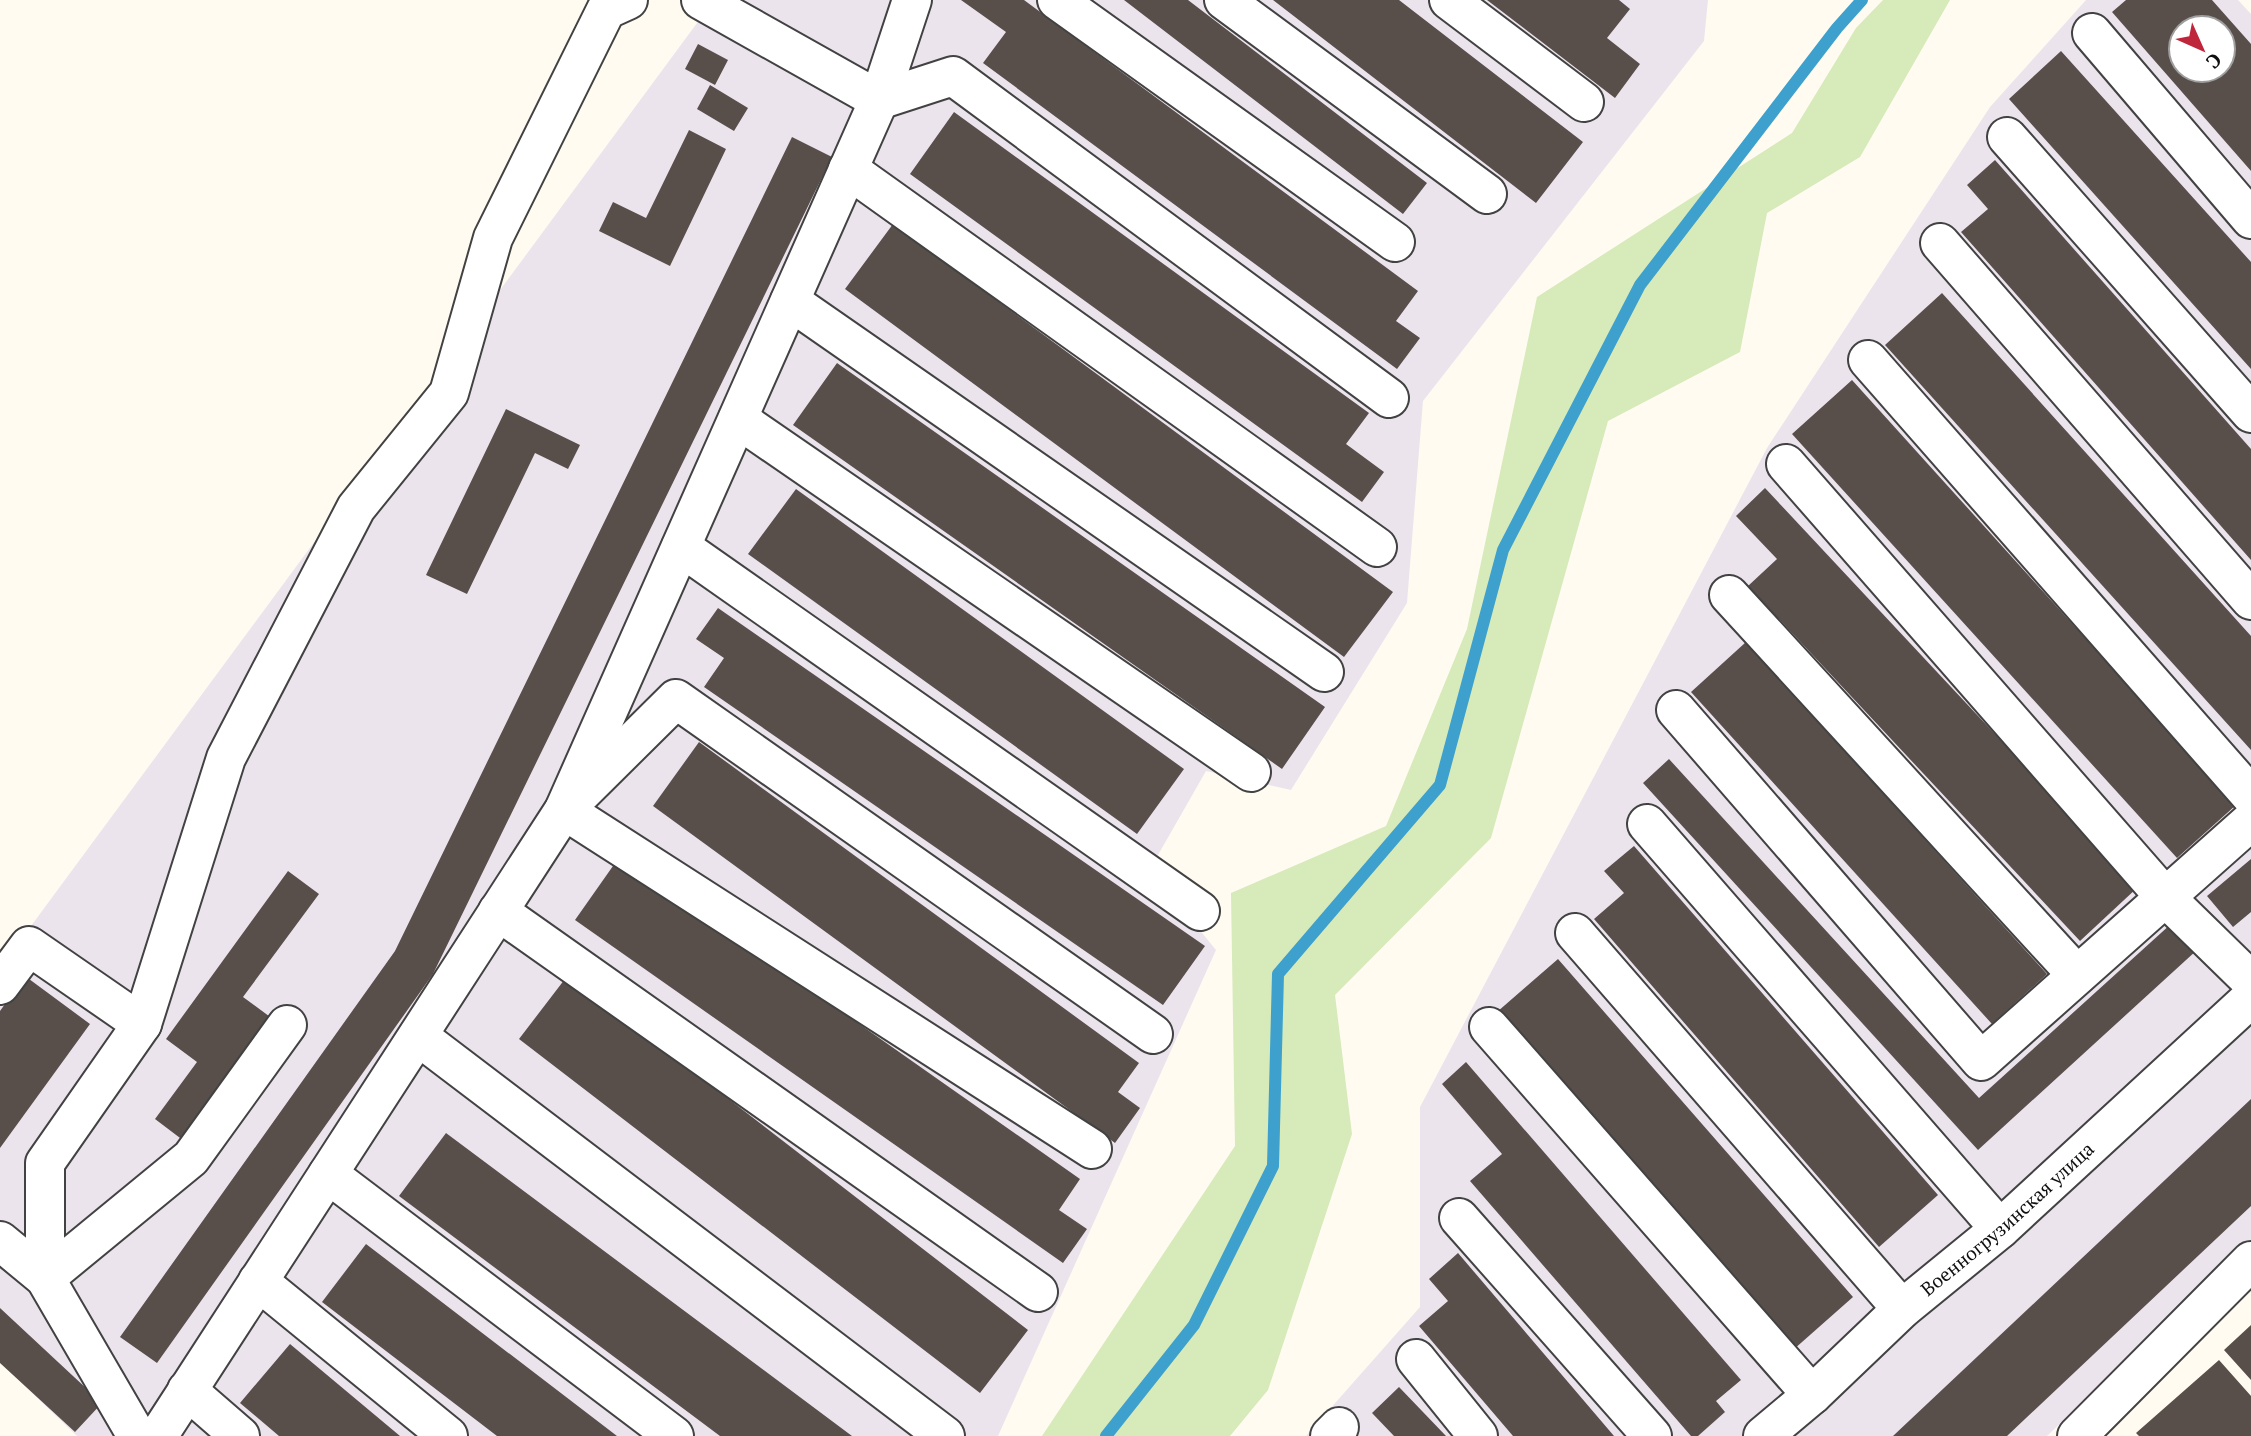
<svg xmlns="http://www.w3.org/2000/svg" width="2251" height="1436" font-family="'PT Serif',serif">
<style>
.industrial{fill:#ece4ed;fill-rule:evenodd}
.green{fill:#d7eaba}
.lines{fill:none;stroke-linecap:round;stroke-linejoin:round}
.stream{stroke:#3da0cd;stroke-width:12}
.building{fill:#584f4b;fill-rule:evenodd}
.minor-casing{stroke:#424242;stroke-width:42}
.minor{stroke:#fff;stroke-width:38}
.labels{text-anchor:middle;stroke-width:7;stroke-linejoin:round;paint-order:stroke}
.street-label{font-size:19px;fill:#0f0f0f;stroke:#fff}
</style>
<rect width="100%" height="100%" fill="#fffbf1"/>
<path class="industrial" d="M714,0H1708L1704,41L1423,401L1407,603L1291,790L1206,771L1150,869L1216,950L998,1436H77L0,1362V968Z
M2086,0H2238L2251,14V1240L2047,1436H1306L1420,1307V1107L1767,448L1990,107ZM2181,28H2223V70H2181Z"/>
<path class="green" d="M1883,0H1950L1860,157L1767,213L1740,352L1608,421L1491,838L1335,995L1352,1134L1268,1390L1230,1436H1042L1235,1146L1231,893L1386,826L1467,629L1537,297L1792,133L1856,28Z"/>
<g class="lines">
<path class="stream" d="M1106,1436L1194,1325L1273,1166L1278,974L1440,785L1503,550L1640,285L1837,28L1862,0"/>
</g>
<path class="building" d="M961,0H1024L1418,291L1396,321L1420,338L1397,369L983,63L1006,32Z
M1124,0H1188L1427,183L1403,214Z
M1273,0H1399L1583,142L1536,203Z
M1487,0H1619L1630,9L1607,38L1640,64L1615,98Z
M2126,0H2212L2251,44V171L2112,12ZM2181,28H2223V70H2181Z
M698,44L728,60L715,85L685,69Z
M2061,51L2251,262V369L2009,99Z
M710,85L748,108L734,131L697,109Z
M954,112L1369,413L1346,444L1384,472L1362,502L910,174Z
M689,130L726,149L670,266L599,231L613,202L646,218Z
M792,137L832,157L433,974L157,1363L120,1337L395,951Z
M1995,160L2251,449V560L1961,232L1988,209L1967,185Z
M893,224L1393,592L1344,657L845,289Z
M1942,293L2251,636V750L1885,345Z
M837,363L1325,707L1282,769L793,425Z
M1852,380L2236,805L2177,858L1792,434Z
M506,409L580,445L568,469L535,453L467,594L426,575Z
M1765,488L2138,887L2080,941L1748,586L1777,559L1736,516Z
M796,489L1184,769L1137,834L748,554Z
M718,608L1205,946L1163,1005L704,687L724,658L696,639Z
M1746,642L2047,974L1992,1024L1691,692Z
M699,742L1139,1063L1118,1092L1140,1108L1115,1143L653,806Z
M1669,759L1979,1098L2172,923L2197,950L1978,1150L1643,783Z
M1634,846L1938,1195L1879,1247L1594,919L1624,893L1604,871Z
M620,856L1080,1179L1059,1210L1087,1229L1063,1263L575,920Z
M2251,859V912L2233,927L2207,896Z
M288,871L319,894L243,997L277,1022L188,1144L155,1119L197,1062L166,1039Z
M1558,959L1853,1297L1793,1350L1497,1012Z
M568,975L1028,1330L980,1393L519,1039Z
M25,976L90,1024L0,1148V1011Z
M1466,1062L1741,1380L1716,1401L1725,1412L1698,1436H1691L1470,1181L1502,1154L1442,1084Z
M2251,1099V1206L2007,1436H1893Z
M446,1133L852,1436H720L399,1196Z
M366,1244L617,1436H497L322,1302Z
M1458,1253L1614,1436H1513L1419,1326L1448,1301L1429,1279Z
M0,1308L102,1403L75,1432L0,1363Z
M2251,1325V1380L2224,1350Z
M290,1344L400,1436H279L240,1403Z
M2219,1360L2251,1396V1436H2139L2136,1433Z
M1399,1387L1446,1436H1394L1372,1413Z"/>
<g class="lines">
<defs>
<g id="minor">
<path d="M701,0L879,100L953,76L1389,398"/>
<path d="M1057,0L1395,242"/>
<path d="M1224,0L1487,194"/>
<path d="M1449,0L1584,102"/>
<path d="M2092,33L2251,219"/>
<path d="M2007,137L2251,413"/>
<path d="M848,169L1377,547"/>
<path d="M1940,243L2251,600"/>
<path d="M790,301L1324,672"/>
<path d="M1868,360L2251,796"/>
<path d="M738,419L1251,772"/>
<path d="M1786,464L2165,897L2251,981"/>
<path d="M681,547L1200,911"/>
<path d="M1729,595L2077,975"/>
<path d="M1676,710L1981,1061L2251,821"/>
<path d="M1647,824L2000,1229"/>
<path d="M498,911L1038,1292"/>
<path d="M1575,933L1902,1309"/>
<path d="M0,985L29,946L142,1024L45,1163V1278"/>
<path d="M142,1024L226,758L356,508L449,393L493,238L606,10L628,0"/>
<path d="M1489,1027L1812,1395"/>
<path d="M418,1036L945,1436"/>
<path d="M1092,1149L564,810L676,699L1153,1034"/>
<path d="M328,1174L674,1436"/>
<path d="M1459,1218L1652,1436"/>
<path d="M0,1241L45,1278L137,1436"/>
<path d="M45,1278L191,1158L287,1025"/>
<path d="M258,1281L448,1436"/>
<path d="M1416,1359L1478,1436"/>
<path d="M187,1390L240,1436"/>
<path d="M158,1436L564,810L879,100L912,0"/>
<path d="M1330,1436L1339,1427"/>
<path id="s1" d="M1763,1436L1812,1395L1902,1309L2000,1229L2251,998"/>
<path d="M2077,1436L2251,1261"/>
</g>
</defs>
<use href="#minor" class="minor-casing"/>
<use href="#minor" class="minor"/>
</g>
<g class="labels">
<g class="street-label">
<text dy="7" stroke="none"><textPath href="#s1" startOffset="327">Военногрузинская улица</textPath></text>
</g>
</g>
<g transform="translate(2202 49) rotate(135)"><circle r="33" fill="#ffffff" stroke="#9f9f9f" stroke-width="2"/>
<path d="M0-5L12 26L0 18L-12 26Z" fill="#c0263b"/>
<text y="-10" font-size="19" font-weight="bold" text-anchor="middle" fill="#0f0f0f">С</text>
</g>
</svg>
